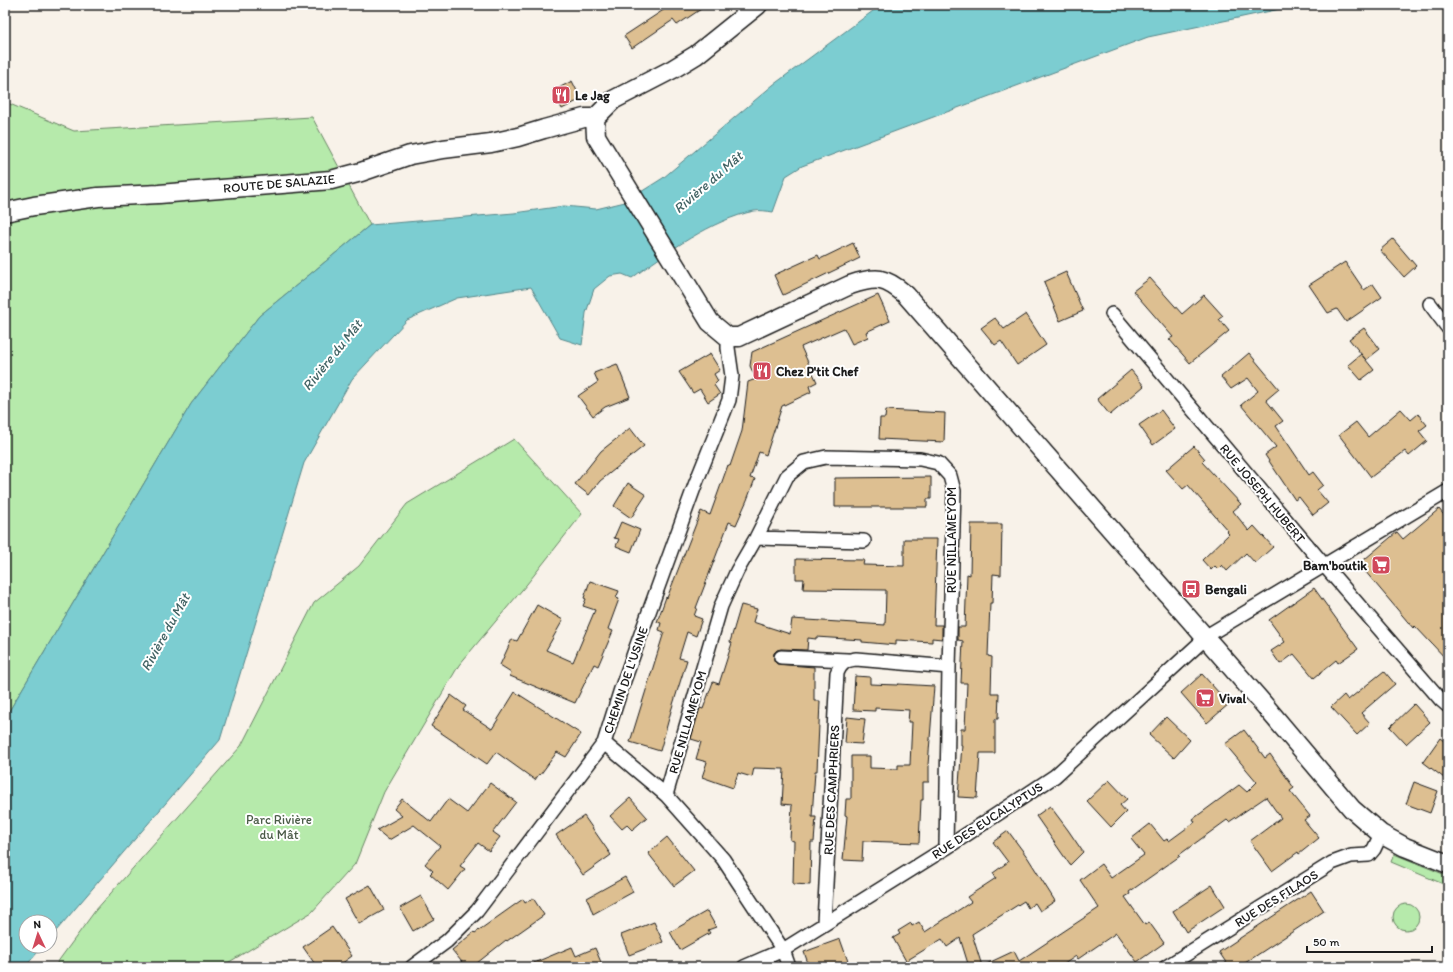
<svg xmlns="http://www.w3.org/2000/svg" width="1453" height="972" font-family="Itim,sans-serif">
<style>
.green{fill:#b6eaab;stroke:#698364}
.water{fill:#7bcdd1;stroke:#558689}
.building{fill:#ddbf91;stroke:#1c1c1c}
.lines{fill:none;stroke-linecap:round;stroke-linejoin:round}
.street-casing{stroke:#1c1c1c;stroke-width:16}
.secondary-casing{stroke:#1c1c1c;stroke-width:21}
.street{stroke:#fff;stroke-width:13}
.secondary{stroke:#fff;stroke-width:18}
.labels{text-anchor:middle;stroke-width:4;stroke-linejoin:round;paint-order:stroke}
.poi-label{font-size:13px;font-weight:bold;fill:#1c1c1c;stroke:#fff;text-anchor:start}
.street-label{font-size:13px;fill:#1c1c1c;stroke:#fff}
.park-label{font-size:13px;fill:#4a5a47;stroke:#fff}
.water-label{font-size:14px;font-style:italic;fill:#426364;stroke:#fff}
</style>
<rect width="100%" height="100%" fill="#f8f2e9"/>
<filter id="ink" filterUnits="userSpaceOnUse"><feTurbulence type="fractalNoise" baseFrequency=".025" numOctaves="2"/><feDisplacementMap in="SourceGraphic" scale="8" xChannelSelector="R" yChannelSelector="G"/><feConvolveMatrix kernelMatrix="1 2 1 2 8 2 1 2 1" color-interpolation-filters="sRGB"/></filter>
<g filter="url(#ink)">
<path class="green" d="M5,102L74,131L312,117L370,225L259,316L191,404L5,718Z
M514,439L582,514L527,584L459,665L384,792L355,864L312,912L221,967H54L95,911L241,746L314,603L359,566L407,504Z
M1394,854L1448,876V886L1391,862Z
M1393 917a13 13 0 1 1 26 0a13 13 0 1 1-26 0Z"/>
<path class="water" d="M881,5H1299L1148,37L802,166L786,176L773,212C767,211 760,210 754,211C712,220 667,252 632,278L622,274L610,276L594,289L586,313L582,345L560,338L531,287L457,298L407,320L352,379L304,463L220,740L50,938V922H26V946H43L25,967H5V718L191,404L259,316L370,225L514,213L564,206L596,209L625,202L663,178L773,85Z"/>
<path class="building" d="M663,5H707L677,25L673,20L632,48L624,36L665,9Z
M572,81L581,99L562,109L553,91Z
M1393,239L1416,266L1404,277L1380,250Z
M853,243L860,258L783,295L774,275L818,255L820,259Z
M1345,262L1364,290L1373,284L1382,297L1346,322L1337,309L1328,313L1309,285Z
M1066,272L1083,311L1060,321L1044,282Z
M1150,278L1182,314L1204,295L1223,316L1219,319L1229,331L1190,363L1169,339L1173,337L1133,291Z
M878,295L890,321L866,332L868,337L852,344L844,328L801,347L817,382L809,386L811,392L782,406L766,455L759,452L750,478L755,479L747,500L736,525L729,522L696,608H697L694,616L702,619L696,636L687,632L679,658L687,660L671,711L660,751L630,742L664,632L659,630L661,623L657,622L666,597L667,598L701,511L710,515L728,465L730,466L742,431L748,382L756,379L750,366L752,352Z
M1026,314L1046,345L1017,365L1001,341L995,345L981,328L995,318L1004,329Z
M1364,328L1380,349L1366,360L1349,339Z
M1249,353L1279,389L1266,400L1283,421L1276,426L1309,475L1313,472L1323,485L1317,490L1328,503L1313,515L1299,497L1295,500L1265,455L1276,447L1241,405L1258,391L1248,378L1231,389L1221,377Z
M710,354L720,370L714,374L718,381L714,385L720,394L708,402L700,389L693,393L679,372Z
M1361,354L1374,370L1361,380L1348,365Z
M617,364L630,397L605,407L593,416L578,396L598,382L594,373Z
M1131,370L1144,386L1110,415L1097,399Z
M1401,409L1411,420L1418,414L1427,425L1419,431L1427,441L1409,456L1405,451L1371,477L1339,435L1356,422L1368,437Z
M886,410L945,413L944,442L879,439L880,418H885Z
M1161,410L1175,429L1153,445L1139,425Z
M630,428L644,446L600,481L589,495L575,484L601,451Z
M1194,446L1205,459L1202,462L1241,504L1233,511L1249,531L1254,526L1273,547L1255,563L1246,553L1227,571L1222,565L1218,569L1215,566L1211,570L1202,560L1229,534L1227,532L1228,531L1188,485L1183,489L1166,470Z
M931,477V499H927V507H835V478Z
M628,483L646,495L631,518L614,506Z
M1439,509L1448,520V661L1415,626L1413,628L1359,564L1397,532L1403,539Z
M621,522L640,530L631,552L616,546L619,539L614,538Z
M971,524H1002L1001,575L993,574L992,603H990L988,656L992,657L991,693H999L998,719H995V753H980L977,798L958,797L962,745H961V729H965L967,683H961L963,641L958,640V627H965L967,574L970,575Z
M904,539H937L934,625H942V639L932,638V642L896,640V645L862,642V640L816,637V639L808,638L807,650L781,649L777,650L774,653V660L777,664L814,667V701H820L817,771H815L812,817H816L814,842H811L810,885L793,884L794,841L790,840L792,805L782,804L784,769L754,768L752,777L738,773L733,788L702,777L707,762L696,759L701,742L691,739L700,708L703,709L713,682L719,684L732,643L730,642L741,605L757,609L753,622L790,634L792,619L885,625L886,590L803,589L804,579H796V559L864,560L863,565L904,566Z
M590,581L619,591L616,598L619,599L608,629L613,631L598,666L594,664L575,703L510,676L511,672L500,665L512,639L517,641L537,605L563,620L546,650L573,662L595,610L583,606L586,599L584,598Z
M1314,588L1358,649L1338,663L1336,660L1314,678L1294,654L1280,664L1271,651L1285,642L1269,620Z
M1384,671L1395,684L1361,713L1370,723L1357,735L1331,707L1344,695L1348,700Z
M1202,674L1229,704L1207,723L1181,693Z
M855,676L870,677V684L897,685L898,684L934,686L928,765H929V782H923V800H921L919,843L863,841L862,861L843,860L847,816L845,815L846,799H851V756H870V768L898,769V765H910L912,722H908L909,710L875,708V711L853,710Z
M515,692L581,734L566,757L557,752L540,775L539,774L535,780L496,752L487,764L431,726L451,695L466,706L463,710L492,729Z
M1414,704L1430,722L1406,744L1390,727Z
M847,717L865,719L862,744L845,743Z
M1166,717L1190,740L1174,758L1149,735Z
M1244,730L1265,758L1270,754L1294,788L1290,791L1310,816L1304,820L1319,838L1299,854L1298,852L1272,871L1250,841L1281,818L1266,797L1229,822L1227,820L1179,855L1180,856L1129,892L1130,894L1125,897L1145,925L1149,922L1164,943L1137,962L1116,933L1078,959L1076,956L1060,967H969L960,938L947,947L942,939L906,961L893,938L900,934L898,931L911,923L912,926L919,922L925,932L971,902L967,897L996,878L993,873L1008,862L993,842L1008,831L1028,858L1055,901L1040,911L1035,903L1028,908L1024,901L972,934L982,966L1014,951L1019,961L1099,908L1080,880L1101,864L1111,878L1144,855L1131,839L1150,824L1164,841L1167,839L1169,841L1195,822L1193,819L1239,785L1247,792L1257,782L1225,744Z
M1440,738L1448,744V781L1423,762Z
M1109,780L1127,799L1120,805L1126,812L1111,827L1087,801Z
M1414,782L1438,791L1430,813L1406,804Z
M490,783L516,802L493,832L500,837L489,851L478,843L460,866L465,869L448,890L430,874L433,871L425,864L440,846L414,825L389,840L377,830L402,816L394,809L402,799L431,822L448,799L467,813Z
M630,798L647,817L632,830L627,825L622,829L610,816Z
M1050,806L1068,830L1083,852L1070,865L1036,816Z
M584,816L611,855L583,875L556,835Z
M667,837L694,871L674,886L648,853Z
M625,877L633,892L593,914L587,898Z
M370,885L384,910L359,924L345,899Z
M1212,885L1225,906L1186,932L1173,911Z
M1311,891L1324,911L1239,967H1229L1219,952Z
M421,896L434,919L413,931L400,908Z
M533,898L544,915L507,941L506,940L472,967H466L452,950L474,932L475,933L523,899L525,903Z
M707,911L716,927L708,930L710,933L680,950L670,932Z
M654,922L663,942L629,955L621,935Z
M332,927L352,956L337,967H317L303,947Z
M840,939L850,967H817L816,964L809,966L804,952Z
M572,947L576,956L595,948L603,967H524Z"/>
<g class="lines">
<defs>
<path id="street" d="M1430,304L1448,328
M1112,314L1324,565L1441,700L1448,706
M756,538L864,541
M781,657L847,660
M604,743L666,795L723,859L783,950L789,967
M666,795L721,606L737,571L756,538L787,476L804,462L826,457L920,459L938,463L950,476L954,491L949,667L946,848
M824,923L837,673C841,663 846,660 856,659L949,667
M412,967L447,941L477,911L604,743L621,689L695,485L729,400L732,376L728,348V337
M744,967L783,950L946,848L1055,776L1199,644L1213,632L1448,491
M1166,967L1332,863L1351,856L1369,855L1374,849L1381,834"/>
<path id="secondary" d="M595,118L596,136L710,322L728,337H739L850,285C877,276 885,277 906,295L1260,700L1352,809L1381,834L1405,847L1448,864
M595,118L613,100L673,69L696,55L758,5
M5,212L34,206L98,197L159,194L331,180L361,172L410,155L443,149L491,143L518,137L544,129L584,118H595"/>
</defs>
<use href="#street" class="street-casing"/>
<use href="#secondary" class="secondary-casing"/>
<use href="#street" class="street"/>
<use href="#secondary" class="secondary"/>
</g>
</g>
<defs>
<symbol id="restaurant-square" viewBox="-11 -11 22 22"><rect x="-9" y="-9" width="18" height="18" rx="4" fill="#d1495b" stroke="#fff"/><path d="M-5-6h1v4h1v-4h1v4h1v-4h1v5L-1.5 .5V6h-2V.5L-5-1ZM5-6V6H3V1.5H1.5Q1.5-4 5-6Z" fill="#fff"/></symbol>
<symbol id="supermarket-square" viewBox="-11 -11 22 22"><rect x="-9" y="-9" width="18" height="18" rx="4" fill="#d1495b" stroke="#fff"/><path d="M-6-5.5h2.5l.6 2H6L4.5 2H-2.5L-4.4-4H-6ZM-1.5 3.2a1.3 1.3 0 1 0 .1 0ZM3 3.2a1.3 1.3 0 1 0 .1 0Z" fill="#fff"/></symbol>
<symbol id="bus-square" viewBox="-11 -11 22 22"><rect x="-9" y="-9" width="18" height="18" rx="4" fill="#d1495b" stroke="#fff"/><path d="M-5-6H5V4H4V6H2V4H-2V6H-4V4H-5ZM-3.5-4V0h7V-4ZM-3.5 1.2v1.5H-2V1.2ZM2 1.2v1.5H3.5V1.2Z" fill="#fff"/></symbol>
</defs>
<g fill-rule="evenodd">
<use href="#restaurant-square" x="550" y="84" width="22" height="22"/>
<use href="#restaurant-square" x="751" y="360" width="22" height="22"/>
<use href="#supermarket-square" x="1370" y="554" width="22" height="22"/>
<use href="#bus-square" x="1180" y="578" width="22" height="22"/>
<use href="#supermarket-square" x="1194" y="687" width="22" height="22"/>
</g>
<g class="labels">
<g class="poi-label">
<text x="575" y="100">Le Jag</text>
<text x="776" y="376">Chez P'tit Chef</text>
<text x="1367" y="570" text-anchor="end">Bam'boutik</text>
<text x="1205" y="594">Bengali</text>
<text x="1219" y="703">Vival</text>
</g>
<g class="street-label">
<text transform="translate(279 183) rotate(-5)" y="5">ROUTE DE SALAZIE</text>
<text transform="translate(1263 493) rotate(50)" y="5">RUE JOSEPH HUBERT</text>
<text transform="translate(951 540) rotate(-90)" y="5">RUE NILLAMEYOM</text>
<text transform="translate(625 680) rotate(-71)" y="5">CHEMIN DE L'USINE</text>
<text transform="translate(687 722) rotate(-74)" y="5">RUE NILLAMEYOM</text>
<text transform="translate(831 790) rotate(-87)" y="5">RUE DES CAMPHRIERS</text>
<text transform="translate(987 820) rotate(-33)" y="5">RUE DES EUCALYPTUS</text>
<text transform="translate(1276 898) rotate(-32)" y="5">RUE DES FILAOS</text>
</g>
<g class="park-label">
<text x="279" y="824">Parc Rivière<tspan x="279" dy="15">du Mât</tspan></text>
</g>
<g class="water-label">
<text transform="translate(708 182) rotate(-41)" y="5">Rivière du Mât</text>
<text transform="translate(332 355) rotate(-51)" y="5">Rivière du Mât</text>
<text transform="translate(165 632) rotate(-61)" y="5">Rivière du Mât</text>
</g>
</g>
<rect width="1453" height="972" fill="none" stroke="#fff" stroke-width="20"/>
<rect x="10" y="10" width="1433" height="952" fill="none" stroke="#1c1c1c" stroke-width="1.5" filter="url(#ink)"/>
<g transform="translate(38 934) rotate(356)"><circle r="19" fill="#ffffff" stroke="#a4a4a4"/>
<path d="M0-3L7 15L0 10L-7 15Z" fill="#d1495b"/>
<text y="-6" font-size="11" font-weight="bold" text-anchor="middle" fill="#1c1c1c">N</text>
</g>
<path d="M1307 946v6h125v-6" fill="none" stroke="#1c1c1c" stroke-width="2"/>
<text x="1313" y="946" font-size="12" fill="#1c1c1c" stroke="#ffffff" stroke-width="3" paint-order="stroke">50 m</text>
</svg>
